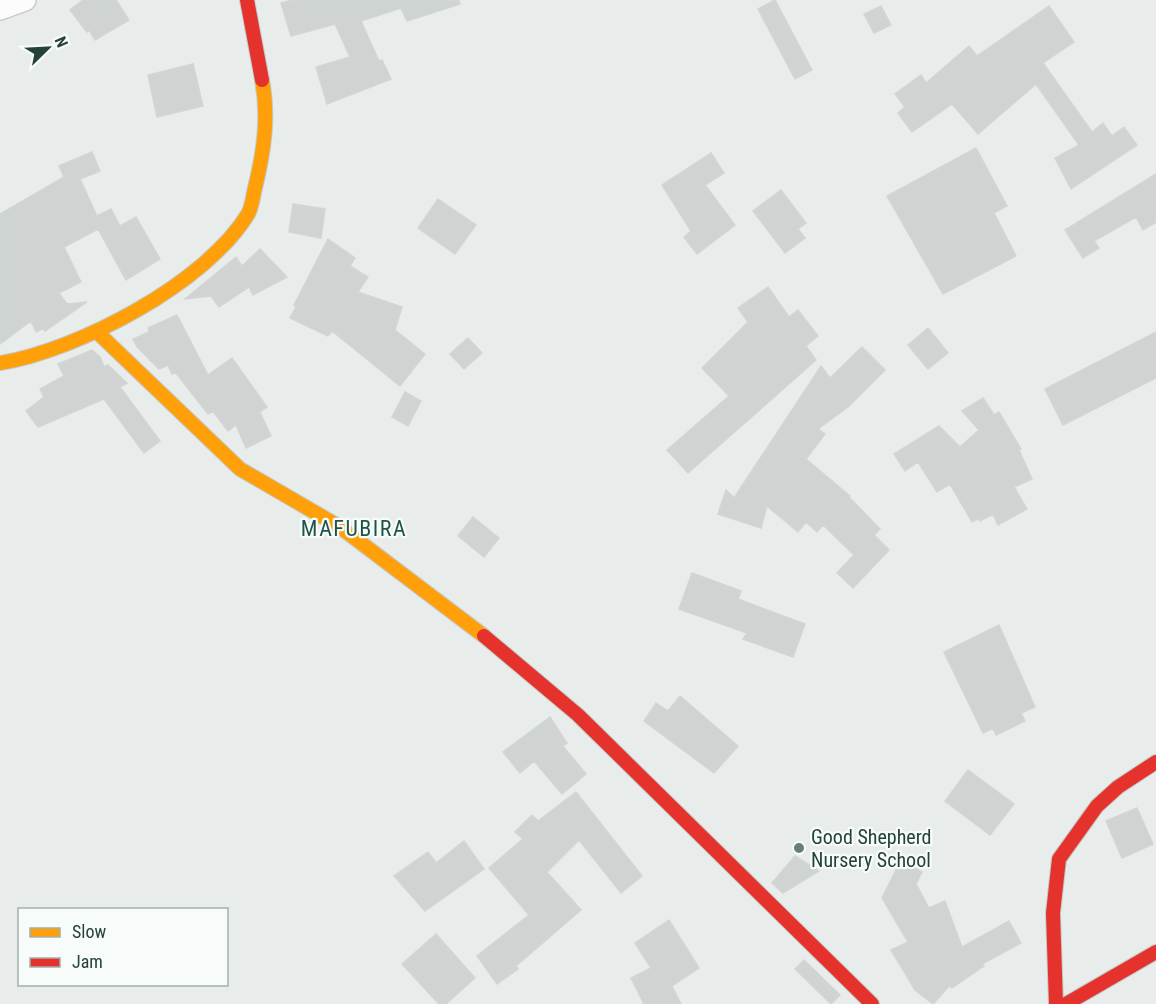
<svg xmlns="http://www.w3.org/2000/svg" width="1156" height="1004" font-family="'Roboto Condensed',sans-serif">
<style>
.building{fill:#cfd4d2;stroke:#d1d6d4;stroke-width:1.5}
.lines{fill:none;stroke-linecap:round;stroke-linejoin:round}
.street-casing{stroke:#c5cac8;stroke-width:24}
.slow-casing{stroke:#c3cbc8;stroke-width:16}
.jam-casing{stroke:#c3cbc8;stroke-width:16}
.street{stroke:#fcfcfc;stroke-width:21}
.slow{stroke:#ff9f0a;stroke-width:14}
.jam{stroke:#e5322d;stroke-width:14}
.poi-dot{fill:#697e78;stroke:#f7fbf9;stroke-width:2}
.labels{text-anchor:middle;stroke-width:4.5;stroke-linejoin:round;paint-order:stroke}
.poi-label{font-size:20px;fill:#24423a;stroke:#f7fbf9;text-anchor:start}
.quarter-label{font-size:22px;letter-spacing:1.5px;fill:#1f5548;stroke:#f7fbf9}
</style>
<rect width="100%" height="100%" fill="#e8edeb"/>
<path class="building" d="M83,0H116L129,20L95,40L89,30L87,32L70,10Z
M292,0H459L460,4L407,21L401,8L361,21L379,61L382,60L391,79L327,104L316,67L350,57L335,24L291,36L281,3Z
M775,0L812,70L795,79L758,9Z
M881,6L891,25L874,33L864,14Z
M1049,6L1074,42L1043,63L1092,132L1103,123L1112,136L1124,127L1137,145L1071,189L1055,158L1079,145L1036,84L978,134L952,104L912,132L898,113L905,107L895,94L921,75L926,83L969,46L977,56Z
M193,64L203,106L157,117L148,75Z
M976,148L1007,206L994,213L1016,256L943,294L887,196Z
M92,152L100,171L80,179L97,216L111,209L120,226L136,217L160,259L126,280L98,229L64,247L81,282L59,293L67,304L87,302L45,331L44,328L36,332L31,321L0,344V214L64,177L59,166Z
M711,153L724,173L705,185L735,225L697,254L684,237L691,231L662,185Z
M1156,174V222L1143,230L1136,217L1094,241L1099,248L1083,258L1065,230Z
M781,190L806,223L798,229L805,238L785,253L753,211Z
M438,199L476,225L455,254L418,228Z
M293,204L325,209L321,238L289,232Z
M328,239L355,258L350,266L368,277L358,292L402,307L395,330L425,354L400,386L332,331L328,336L290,318L296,307L294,305Z
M260,249L287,277L253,295L249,287L219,307L211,296L185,299L236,257L242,266Z
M768,287L789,317L798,310L818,336L806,346L816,360L688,473L667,450L729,396L702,368L748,322L738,308Z
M177,315L208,375L232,358L267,407L260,412L271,436L246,448L236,425L228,431L213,411L208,414L176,373L172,374L168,365L159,369L137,347L133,339L149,332L148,328Z
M928,328L948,353L928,369L908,345Z
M1156,332V378L1063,425L1045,389Z
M468,338L482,353L464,369L450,354Z
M862,347L885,370L848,407L818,429L825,434L806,459L850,496L849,497L880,529L874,535L889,550L853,588L837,573L854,555L823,525L817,532L806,522L798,532L767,506L761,528L718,514L726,490L734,498L821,366L830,378Z
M92,350L100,357L104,367L108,365L127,383L120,387L160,441L144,453L104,399L38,427L26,411L44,397L40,389L64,376L58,364Z
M405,392L421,401L408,426L392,417Z
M983,398L994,415L999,412L1021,449L1019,450L1032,479L1014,487L1027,509L998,525L993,514L980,521L979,518L972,522L950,484L937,492L918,462L905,471L894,454L939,426L960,447L979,430L962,411Z
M473,517L499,538L484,557L458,536Z
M692,573L741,591L738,599L805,624L793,657L743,639L747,633L679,609Z
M999,625L1035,707L1021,713L1025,721L996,735L993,728L983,733L944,652Z
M680,696L738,746L714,773L644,721L656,703L668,711Z
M550,717L567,743L563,746L586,774L562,794L534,761L520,773L503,752Z
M968,770L1014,804L990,835L945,801Z
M576,792L642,876L621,893L579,840L547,872L581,910L516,966L518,969L497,984L477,956L529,915L489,868L523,839L515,832L532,815L538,821Z
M1137,808L1153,844L1122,858L1106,821Z
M464,841L484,869L425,911L394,876L428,852L436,863Z
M795,856L819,871L783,893L772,883Z
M901,860L922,872L916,884L929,908L945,901L962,947L1009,921L1021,943L982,964L984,966L952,988L950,985L933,1004L915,990L891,950L908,942L882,898Z
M669,920L699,968L672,986L681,1004H644L631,978L651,968L635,943Z
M436,934L475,978L446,1004H439L402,964Z
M804,960L840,995L831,1004L795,969Z"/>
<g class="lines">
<defs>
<path id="street" d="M0,9L25,0"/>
<path id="slow" d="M96,331L240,469L340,527L484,636
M0,363C79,350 206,283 248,214C252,207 253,196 255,188C264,151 269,117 262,80"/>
<path id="jam" d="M247,0L262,80
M484,636L578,715L872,1004
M1056,1004L1053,913L1059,859L1097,806L1118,787L1156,762
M1066,1004L1156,952"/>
</defs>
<use href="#street" class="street-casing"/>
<use href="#slow" class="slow-casing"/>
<use href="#jam" class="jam-casing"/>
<use href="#street" class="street"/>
<use href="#slow" class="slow"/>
<use href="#jam" class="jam"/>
</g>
<circle class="poi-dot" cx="799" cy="848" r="6"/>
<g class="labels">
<g class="poi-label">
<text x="811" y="844">Good Shepherd<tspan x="811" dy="23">Nursery School</tspan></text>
</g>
<g class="quarter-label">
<text x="354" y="536">MAFUBIRA</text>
</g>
</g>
<rect x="18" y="908" width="210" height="78" fill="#f7fbf9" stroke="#a3b1ad" stroke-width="1.5"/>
<rect x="30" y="928" width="30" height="9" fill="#ff9f0a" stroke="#a3b1ad" stroke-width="1.5"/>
<text x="72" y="938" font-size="18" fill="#24423a">Slow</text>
<rect x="30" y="958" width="30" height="9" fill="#e5322d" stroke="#a3b1ad" stroke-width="1.5"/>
<text x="72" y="968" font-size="18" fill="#24423a">Jam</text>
<g transform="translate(48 48) rotate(66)" stroke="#f7fbf9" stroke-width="4.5" paint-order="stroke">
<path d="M0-4.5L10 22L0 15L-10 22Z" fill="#24423a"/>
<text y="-9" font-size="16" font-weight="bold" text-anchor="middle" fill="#24423a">N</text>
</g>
</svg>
